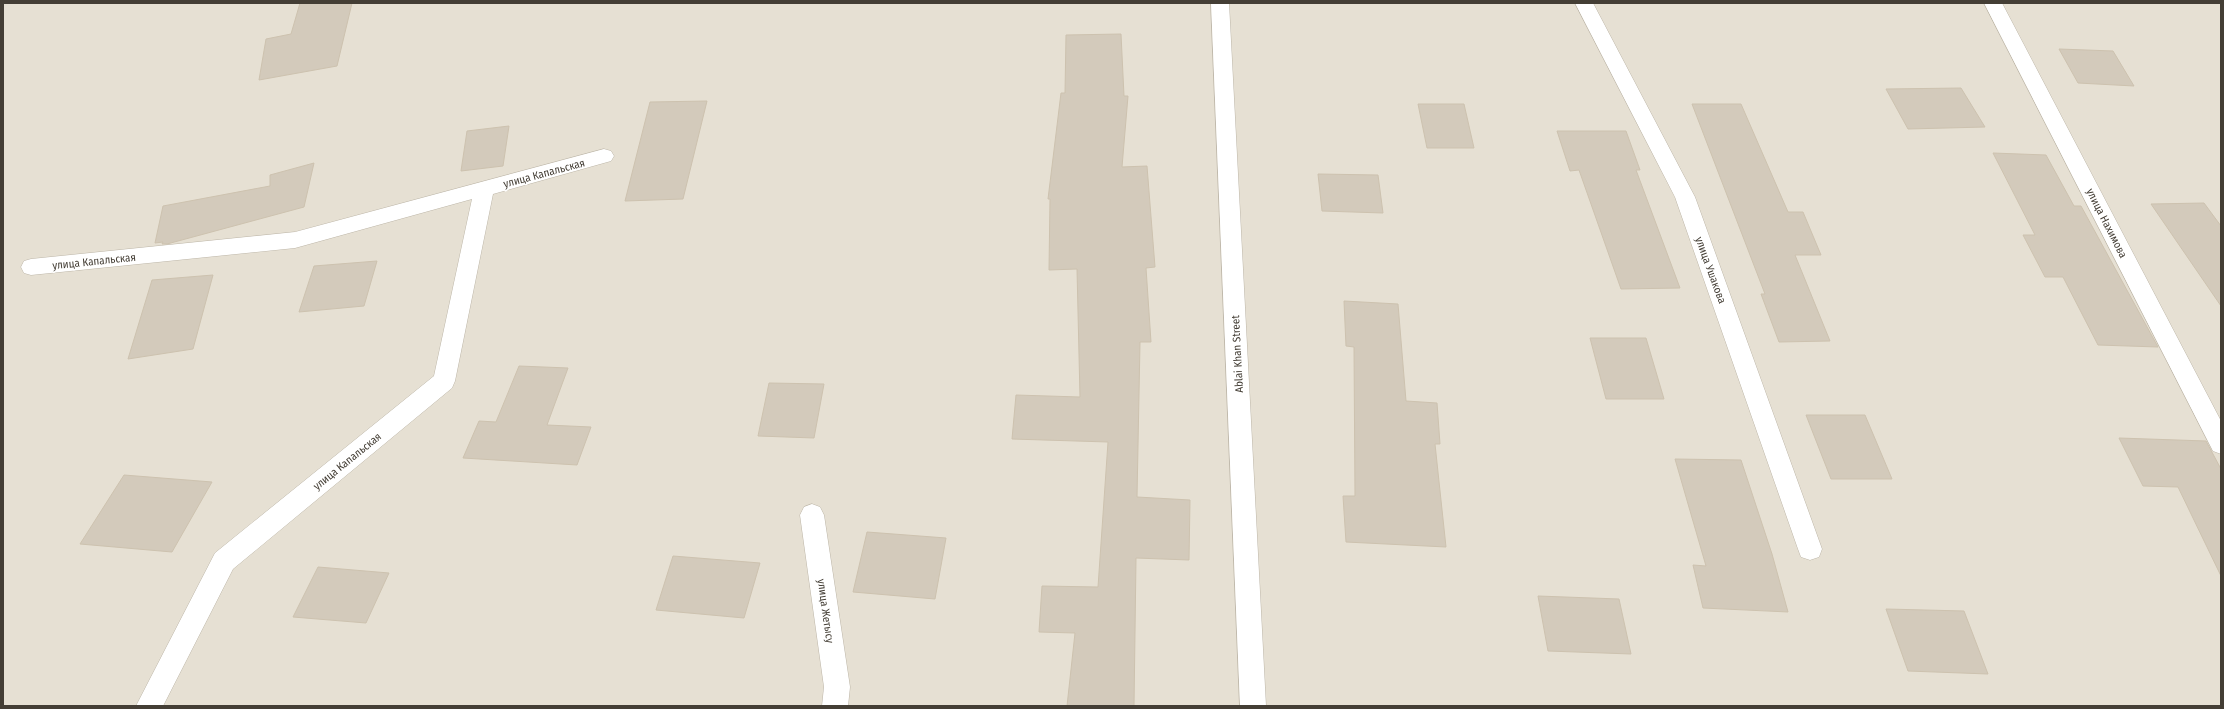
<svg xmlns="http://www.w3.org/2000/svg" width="2224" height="709" font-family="'Fira Sans Condensed',sans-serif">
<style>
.residential{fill:#e6e0d3}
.building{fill:#d3cabb;stroke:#cdc2af}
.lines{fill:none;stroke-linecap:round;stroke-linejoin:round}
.minor-casing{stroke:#bdb6a8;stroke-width:1}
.minor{fill:#fff;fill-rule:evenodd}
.labels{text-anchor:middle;stroke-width:3;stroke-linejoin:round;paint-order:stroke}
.street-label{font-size:11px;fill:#443e35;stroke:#fff}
</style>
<rect width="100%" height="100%" fill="#f2eee5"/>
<path class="residential" d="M3,3H2221V706H3Z"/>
<path class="building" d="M300,3H352L337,66L259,80L266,39L291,34Z
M1121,34L1124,96H1128L1122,167L1147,166L1155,267L1146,268L1151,342H1140L1137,497L1190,500L1189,560L1136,558L1134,706H1067L1075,633L1039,632L1042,586L1098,587L1108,442L1012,439L1016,395L1080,397L1077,269L1049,270L1050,199H1048L1061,93H1065L1066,35Z
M2059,49L2113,51L2134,86L2078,83Z
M1961,88L1985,127L1908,129L1886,89Z
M707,101L683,199L625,201L650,102Z
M1418,104H1464L1474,148H1427Z
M1692,104H1741L1788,212H1803L1821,255H1795L1830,341L1779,342L1761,294H1765Z
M509,126L503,166L461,171L467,131Z
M1557,131H1626L1640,170H1636L1680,288L1621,289L1579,170L1570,171Z
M1993,153L2046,155L2074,206H2081L2158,347L2098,345L2063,277H2045L2023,235H2035Z
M314,163L304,207L167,244H162L163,242L155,243L163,206L270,186V175Z
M1318,174L1378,175L1383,213L1322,211Z
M2204,203L2221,226V306L2151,204Z
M377,261L364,306L299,312L314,266Z
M213,275L193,349L128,359L152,280Z
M1344,301L1398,304L1406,401L1437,403L1440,444H1435L1446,547L1346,542L1343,496H1355L1354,347L1346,346Z
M1590,338H1646L1664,399H1606Z
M519,366L568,368L547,425L591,427L577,465L463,458L479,421L496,422Z
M769,383L824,384L814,438L758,436Z
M1806,415H1865L1892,479H1831Z
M2119,438L2206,441L2221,469V576L2178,487L2143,486Z
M1675,459L1741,460L1772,554L1788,612L1703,608L1693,565L1706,566Z
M124,475L212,482L172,552L80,544Z
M867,532L946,538L935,599L853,592Z
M673,556L760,563L744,618L656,610Z
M318,567L389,573L366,623L293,617Z
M1538,596L1619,599L1631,654L1548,651Z
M1886,609L1964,611L1988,674L1908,671Z"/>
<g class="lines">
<defs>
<path id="minor" d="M1211,3H1229L1266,706H1240Z
M1575,3H1593L1695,197L1822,549L1819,557L1810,560L1801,557L1798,549L1675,197Z
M1984,3H2002L2221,421V454L2213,451Z
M604,149L611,151L614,156L611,161L493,194L455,381L452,388L233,569L163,706H136L215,553L434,376L472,199L295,248L31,275L24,273L21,267L24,261L31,259L295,232Z
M812,504L820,507L824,515L850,687L848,706H822L824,687L800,515L804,507Z"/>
</defs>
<use href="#minor" class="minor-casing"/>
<use href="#minor" class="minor"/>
</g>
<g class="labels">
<g class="street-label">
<text transform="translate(544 173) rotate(-15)" y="4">улица Капальская</text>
<text transform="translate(2107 223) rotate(63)" y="4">улица Нахимова</text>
<text transform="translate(94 261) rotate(-6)" y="4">улица Капальская</text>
<text transform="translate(1711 270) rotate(70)" y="4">улица Ушакова</text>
<text transform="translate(1237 354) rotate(-93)" y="4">Ablai Khan Street</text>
<text transform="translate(347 461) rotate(-39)" y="4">улица Капальская</text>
<text transform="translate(826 611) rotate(82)" y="4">улица Жетысу</text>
</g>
</g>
<rect width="2224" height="709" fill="none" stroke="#443e35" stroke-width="8"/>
</svg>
